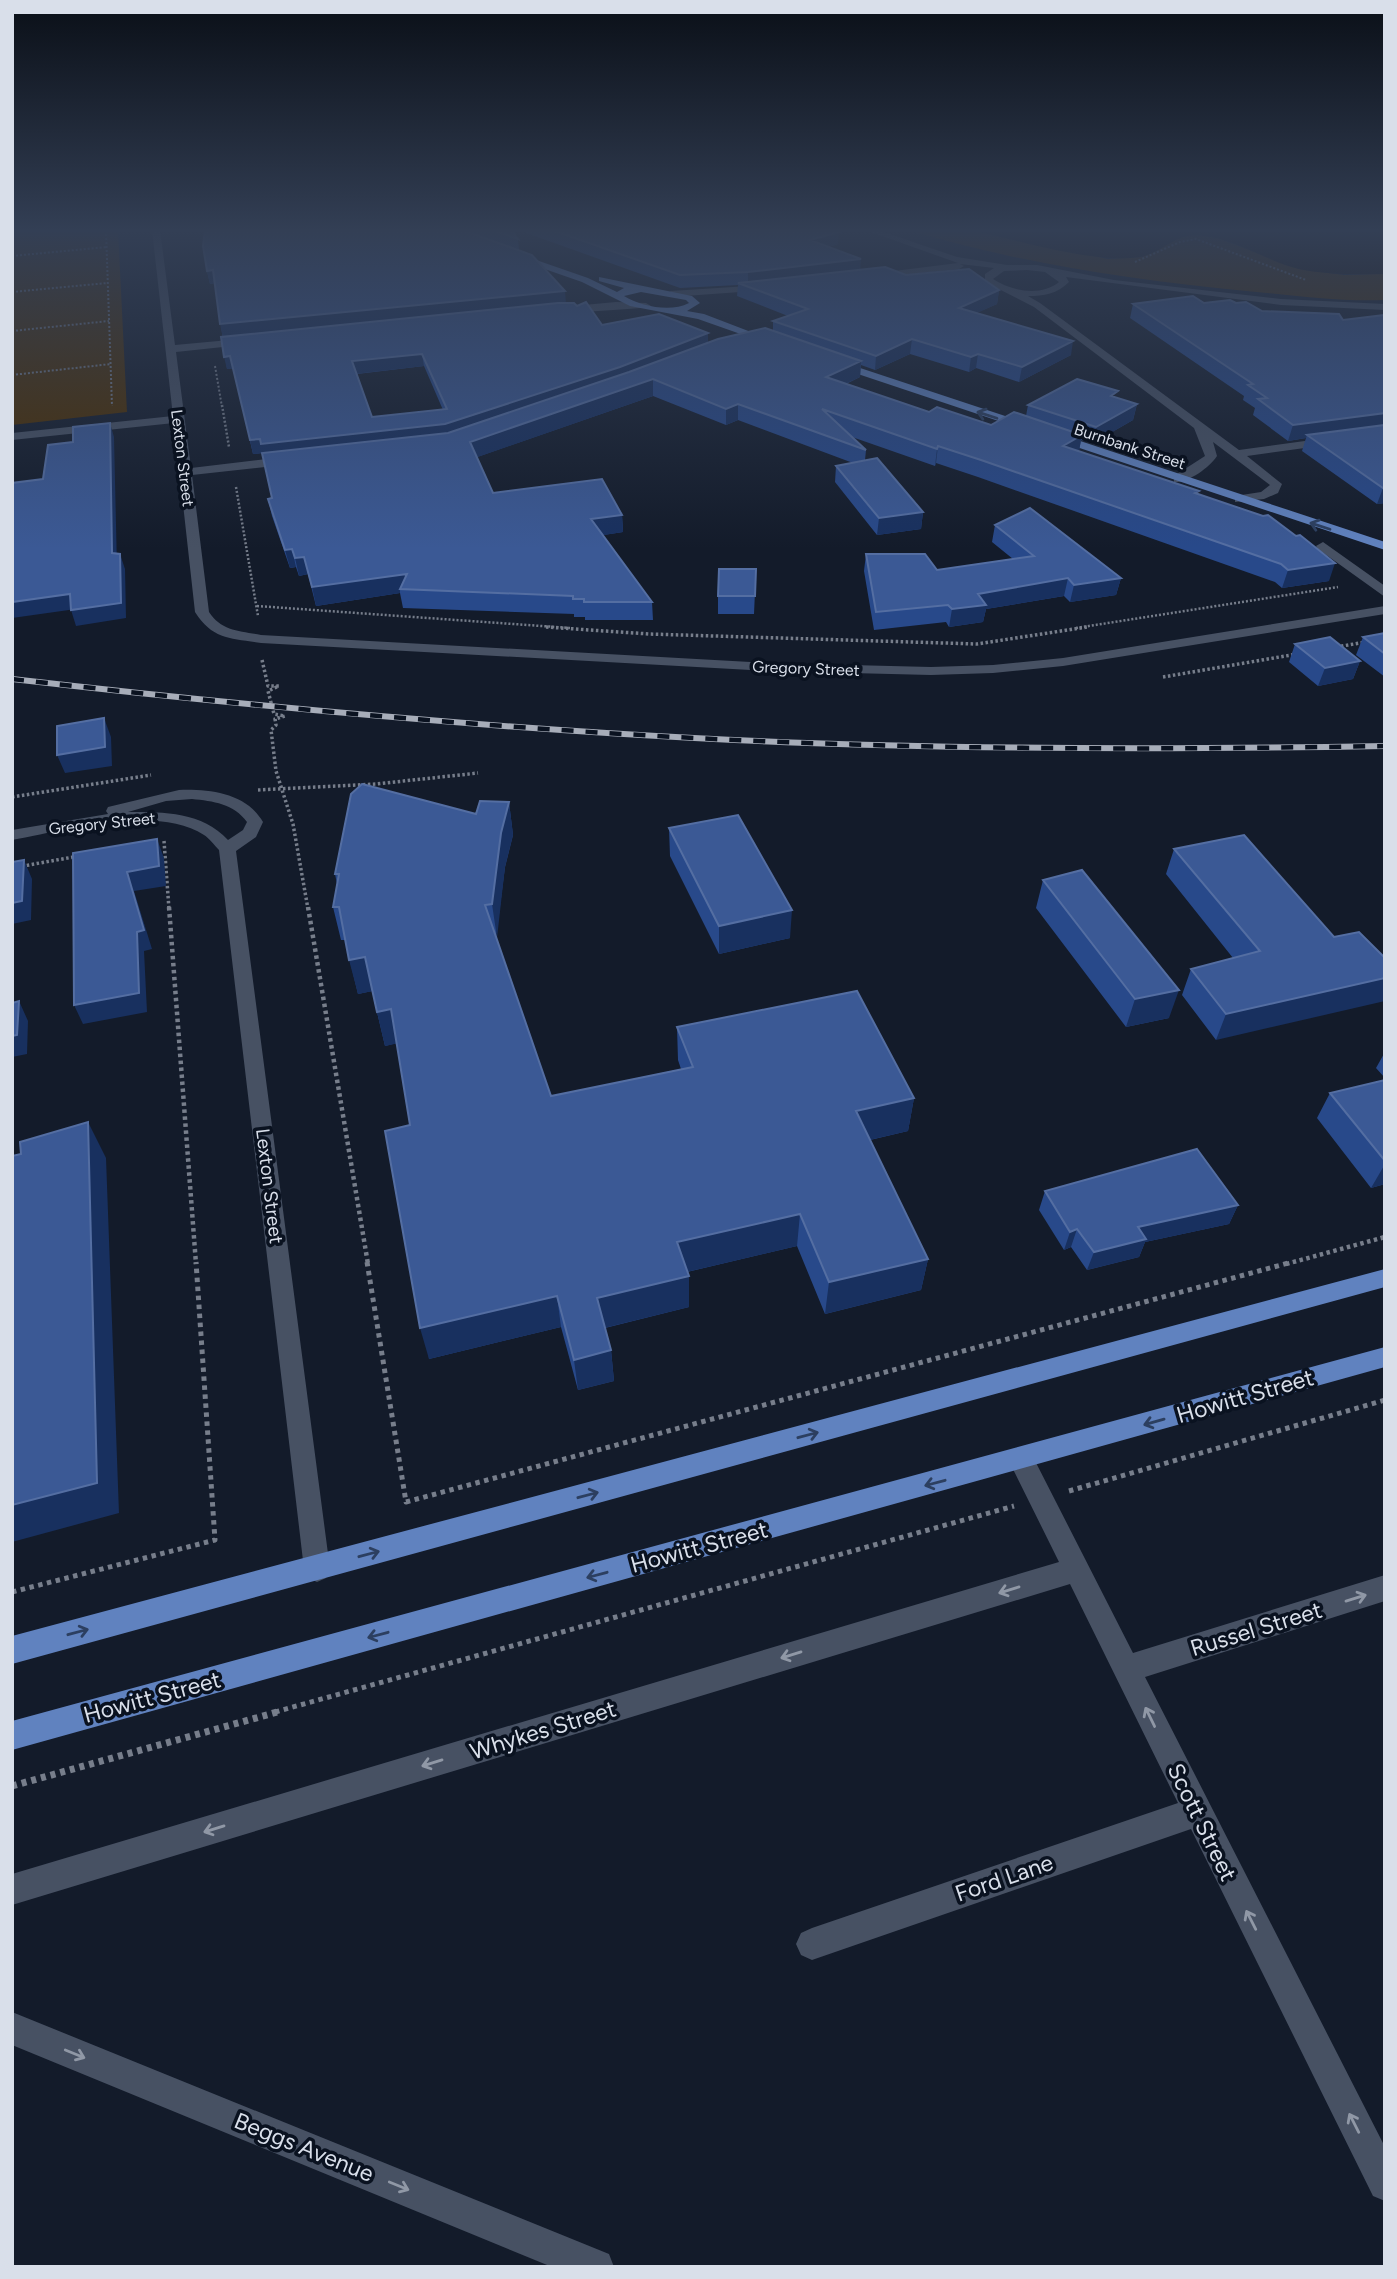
<svg xmlns="http://www.w3.org/2000/svg" width="1397" height="2279" font-family="Figtree,sans-serif">
<style>
.green{fill:#4c2e00}
.water{fill:#140b03}
.lines{fill:none;stroke-linecap:round;stroke-linejoin:round}
.path-far5{stroke:#777e8b;stroke-width:2;stroke-dasharray:2 2;stroke-linecap:butt}
.path-far4{stroke:#777e8b;stroke-width:2.5;stroke-dasharray:2 2;stroke-linecap:butt}
.path-far3{stroke:#777e8b;stroke-width:3.5;stroke-dasharray:2.5 2.5;stroke-linecap:butt}
.path-far2{stroke:#777e8b;stroke-width:4.5;stroke-dasharray:3.5 3.5;stroke-linecap:butt}
.path-far1{stroke:#777e8b;stroke-width:5;stroke-dasharray:4.5 4.5;stroke-linecap:butt}
.path{stroke:#777e8b;stroke-width:7;stroke-dasharray:5 5;stroke-linecap:butt}
.minor{fill:#475163;fill-rule:evenodd}
.major{fill:#6082bf;fill-rule:evenodd}
.rail-casing{stroke:#a7adb9;stroke-width:6}
.rail{stroke:#0a1220;stroke-width:4.5;stroke-dasharray:12;stroke-linecap:butt}
.wall{fill:#28498a;fill-rule:evenodd}
.shaded-wall{fill:#18305f}
.building{fill:#3b5995;stroke:#546ea2;stroke-width:2;fill-rule:evenodd}
.oneway{stroke:#2c3f60}
.oneway2{stroke:#9098a6}
.labels{text-anchor:middle;stroke-width:7;stroke-linejoin:round;paint-order:stroke}
.far-street-label{font-size:16px;fill:#d9dfea;stroke:#0a1220}
.street-label{font-size:19px;fill:#d9dfea;stroke:#0a1220}
.near-street-label{font-size:23px;fill:#d9dfea;stroke:#0a1220}
</style>
<rect width="100%" height="100%" fill="#131b2a"/>
<path class="green" d="M12,230H118L127,412L12,425Z
M908,230H971L1108,259L1142,257L1181,236L1198,235L1218,238L1299,269L1344,275L1385,274V300C1338,302 1292,295 1246,291C1131,280 1019,263 908,230Z"/>
<path class="water" d="M971,230H1385V274C1356,274 1327,275 1299,269C1265,261 1234,237 1198,235C1174,234 1161,254 1139,257C1093,264 1018,240 971,230Z"/>
<g class="lines">
<path class="path-far5" d="M106,230L112,406
M12,256L107,247
M1135,262L1180,242L1196,239L1306,280
M12,292L107,283
M12,331L109,321
M215,366L222,407
M12,375L111,364"/>
<path class="path-far4" d="M222,405L229,447
M236,487L258,616
M257,606L570,628
M1076,628L1338,587"/>
<path class="path-far3" d="M546,627L649,634L977,644L1087,627
M1336,647L1366,642
M262,660L268,686H279L268,691L274,714L285,716L275,719L276,725L271,730L276,771L293,824L308,909
M1163,677L1297,654
M258,790L376,784L478,773
M12,797L151,775
M164,841L169,909
M12,868L79,856"/>
<path class="path-far2" d="M169,907L196,1264
M308,907L368,1264
M1286,1264L1385,1237"/>
<path class="path-far1" d="M367,1262L406,1502L1292,1262
M1069,1491L1385,1400
M12,1592L215,1540L196,1262
M275,1712L1014,1506"/>
<path class="path" d="M12,1786L281,1711"/>
<path class="minor" d="M152,230H160L175,345L251,338L256,341L251,344L176,352L191,468L292,456L298,460L292,464L192,475L209,612C221,631 240,631 261,635L770,663L931,667L993,665L1063,658L1385,606V614L1063,666L993,673L931,675L770,671L261,643C230,638 213,640 195,612L174,423L12,440V433L173,416Z
M865,230H878L957,257L1007,265H1037L1114,280L1281,299L1385,304V310L1281,305L1066,277L1069,282C1057,294 1044,296 1028,296L1040,303L1239,450L1385,430V437L1247,456L1282,484L1278,493L1264,499L1235,502V496L1261,492L1270,485L1213,442L1217,456C1209,468 1188,483 1174,482V476L1205,456L1194,428L1034,307L985,282V274L994,268L960,264L964,266L959,269L875,278V274L878,273L958,263ZM1027,270L1045,272L1059,282C1041,297 1011,291 993,279L1004,271Z
M765,285L768,286V290L671,297L666,294L671,291Z
M616,302L646,303L651,306C646,309 575,312 562,313L557,310L562,307Z
M1323,542L1385,586V597L1318,549L1316,546Z
M179,790C210,789 246,793 263,822L256,837L236,851L330,1569L326,1578L317,1582L308,1578L304,1569L219,850C214,845 209,838 204,835C157,804 63,831 12,840V830L108,814L106,811L108,807ZM192,799C213,801 234,804 247,822L243,830L228,840C202,812 165,812 128,812L166,801Z
M1021,1448L1030,1451L1133,1653L1385,1575V1601L1145,1677L1385,2147V2201L1373,2196L1191,1829L812,1960L801,1955L796,1944L801,1933L812,1928L1178,1803L1070,1584L12,1905V1874L1059,1562L1008,1459L1012,1451Z
M12,2012L609,2254L614,2267H552L12,2045Z"/>
<path class="major" d="M516,253L588,278L617,292L624,288L599,281V277L692,296L700,303L687,311L704,314L777,342L772,345L698,319L630,306L582,282L513,258L511,256ZM641,292L686,300L689,303C670,313 641,306 624,296Z
M831,361H839L1385,542V550L831,365Z
M1385,1269V1287L12,1664V1636Z
M1385,1347V1367L12,1750V1721Z"/>
<defs>
<path id="rail" d="M12,679C239,705 466,726 694,738C924,750 1155,750 1385,746"/>
</defs>
<use href="#rail" class="rail-casing"/>
<use href="#rail" class="rail"/>
</g>
<path class="wall" d="M205,230H511L518,239L519,250L565,291V303L577,306L602,325L708,333V343L773,331V321L788,316L737,296L738,285L680,288L518,230H834L838,244L829,247L861,269L906,275L999,290L997,304L976,313L1071,355L1019,382L976,368L969,372L910,354L875,370L861,365L860,377L846,384L929,412L991,425L1026,416L1028,405L1117,398L1137,404L1133,420L1093,443L1081,440L1079,451L1198,494L1329,581L1282,588L1275,582L978,477L936,463L935,466L852,437L866,450L865,460L923,512L921,529L877,535L835,482L836,466L853,463L738,420L726,425L653,396L477,457L493,493L622,515L623,532L603,535L652,602L653,620H585V617H574V614L403,608L400,593L316,606L308,574L299,576L296,567L290,568L272,516L268,499L272,498L262,453L253,454L233,369H227L215,283L210,284L207,271ZM424,366L443,410L372,417L357,374Z
M1236,303L1262,311L1343,320L1385,315V503L1377,504L1302,451L1306,438L1288,441L1253,415L1255,408L1243,400L1244,396L1130,318L1133,304Z
M995,525L1121,578L1116,595L1070,602L1064,596L986,609L983,622L949,627L946,622L874,630L864,571L866,554L937,570L1013,559L992,542Z
M756,569L754,614H718V596Z
M1385,633V677L1356,655L1363,637Z
M1295,644L1360,661L1353,679L1318,686L1289,662Z
M509,802L513,835L505,867L496,938L551,1096L681,1069L678,1060L677,1027L914,1098L908,1131L870,1140L928,1259L921,1290L825,1314L797,1246L687,1272L689,1276V1307L605,1328L611,1350L614,1381L578,1390L561,1327L429,1359L410,1125L397,1043L385,1046L372,991L358,994L345,940H341L333,907L337,884L335,874L476,814Z
M669,828L790,938L719,954L670,856Z
M1174,849L1334,937L1216,1040L1182,995L1191,969L1233,958L1166,874Z
M1043,880L1169,1018L1126,1027L1036,908Z
M1385,1052V1078L1376,1068Z
M1385,1080V1184L1371,1188L1317,1118L1330,1093Z
M1045,1191L1238,1205L1229,1224L1145,1242L1139,1257L1087,1270L1071,1247L1064,1250L1039,1210Z"/>
<path class="shaded-wall" d="M839,232L838,244L810,252V240Z
M861,259L860,272L748,284V272Z
M213,270L216,283L210,284L207,271Z
M999,290L997,304L957,322L959,308Z
M565,291L566,304L223,338L220,324Z
M708,333V345L446,437L253,454L250,440L445,424Z
M912,339L910,354L875,370L876,356Z
M1073,341L1071,355L1019,382L1022,367Z
M422,354L424,366L355,374L352,361Z
M978,354L976,368L969,372L971,357Z
M230,356L233,369H227L224,357Z
M861,361L860,377L825,393L826,377Z
M653,379V396L472,459L470,442Z
M738,404V420L726,425V409Z
M1137,404L1133,420L1093,443L1096,427Z
M1385,413V428L1307,435L1306,438L1288,441L1293,425Z
M110,423L114,437L117,568L112,553Z
M1082,435L1079,451L1063,446Z
M938,446L936,463L935,466L937,449Z
M1385,487V503L1377,504L1383,488Z
M923,512L921,529L877,535L879,518Z
M622,515L623,532L592,537L591,519Z
M292,549L296,567L290,568L285,550Z
M120,554L125,569L126,618L76,626L71,610Z
M304,557L308,574L299,576L295,558Z
M1335,563L1329,581L1282,588L1288,570Z
M407,574L400,589V593L316,606L312,587Z
M1068,578L1064,596L986,609L983,622L949,627L952,609L978,594Z
M1121,578L1116,595L1070,602L1074,585Z
M70,594L76,609L12,618V602Z
M1360,661L1353,679L1318,686L1325,668Z
M104,718L111,737L112,766L65,773L57,755Z
M509,802L513,835L505,867L497,938L492,904L501,833Z
M157,839L164,858L166,886L134,891L152,949L144,951L147,1012L83,1024L74,1005L127,872Z
M24,860L32,879L31,920L12,924V903Z
M792,910L790,938L719,954V926Z
M365,957L373,991L358,994L349,960Z
M1385,978V1001L1216,1040L1226,1014Z
M1179,990L1169,1018L1126,1027L1135,999Z
M19,1001L28,1021L27,1054L12,1057V1036Z
M391,1009L399,1043L385,1046L377,1012Z
M914,1098L908,1131L852,1144L856,1111Z
M88,1122L106,1158L119,1513L12,1542V1505Z
M1385,1164V1184L1371,1188Z
M1238,1205L1229,1224L1145,1242L1139,1257L1087,1270L1094,1252L1138,1227Z
M800,1214L797,1246L678,1274L677,1242Z
M1077,1229L1071,1247L1064,1250L1070,1232Z
M928,1259L921,1290L825,1314L829,1282Z
M689,1276V1307L600,1329L597,1298Z
M557,1296L561,1327L429,1359L420,1328Z
M611,1350L614,1381L578,1390L574,1360Z"/>
<path class="building" d="M205,230H462L532,255L565,291L220,324L213,270L207,271L203,246Z
M492,230H511L518,239Z
M552,230H834L839,232L810,240L861,259L748,272L680,275Z
M885,267L906,275L969,269L999,290L959,308L1073,341L1022,367L978,354L971,357L912,339L876,356L773,321L808,309L738,283Z
M1193,296L1204,303L1230,300L1236,303L1246,302L1262,311L1339,314L1343,320L1385,315V413L1293,425L1258,399L1267,398L1248,385L1253,384L1133,304Z
M586,302L602,325L659,314L708,333L620,367L445,424L261,444L260,439L250,440L230,356L224,357L221,337L558,303H574L577,306ZM422,354L447,409L372,417L352,361Z
M765,328L861,361L826,377L929,412L937,407L991,425L1014,412L1082,435L1063,446L1199,491L1195,493L1263,516L1268,515L1296,536L1300,535L1335,563L1288,570L1281,564L981,460L938,446L937,449L822,409L866,450L738,404L726,409L653,379L470,442L493,493L602,479L622,515L591,519L652,602H584V599H573V596L400,589L407,574L312,587L304,557L295,558L292,549L285,550L268,499L272,498L262,453L448,433L629,372L718,339Z
M1077,379L1118,391L1111,396L1137,404L1096,427L1028,405Z
M110,423L112,553L120,554L121,603L71,610L70,594L12,602V483L43,479L48,445L73,442V427Z
M1385,425V487L1383,488L1307,435Z
M877,458L923,512L879,518L836,466Z
M1030,508L1121,578L1074,585L1068,578L978,594L986,605L952,609L948,605L876,612L866,554H925L937,570L1034,556L995,525Z
M719,569H756L755,596H718Z
M1385,633V654L1363,637Z
M1330,637L1360,661L1325,668L1295,644Z
M104,718L105,747L57,755V726Z
M362,784L476,814L480,801L509,802L501,833L492,904L485,905L551,1096L693,1067L677,1027L857,991L914,1098L856,1111L928,1259L829,1282L800,1214L677,1242L689,1276L597,1298L611,1350L574,1360L557,1296L420,1328L385,1131L410,1125L391,1009L377,1012L365,957L349,960L339,907H333L339,874H335L351,794Z
M738,815L792,910L719,926L669,828Z
M1244,835L1334,937L1359,932L1385,958V978L1226,1014L1191,969L1260,951L1174,849Z
M157,839L159,866L127,872L144,930L137,932L139,993L74,1005L73,853Z
M24,860L22,901L12,903V862Z
M1082,870L1179,990L1135,999L1043,880Z
M19,1001L17,1035L12,1036V1003Z
M1385,1080V1161L1330,1093Z
M88,1122L97,1483L12,1505V1156L21,1154L20,1142Z
M1197,1149L1238,1205L1138,1227L1146,1239L1094,1252L1077,1229L1070,1232L1045,1191Z"/>
<defs><path id="oneway-shaft" d="M-6 0H5M1.5-3L5.5 0L1.5 3" fill="none" stroke-width="1.6" stroke-linecap="round" stroke-linejoin="round" transform="scale(1.75)"/></defs>
<g class="oneway">
<use href="#oneway-shaft" transform="translate(987 415) rotate(-162)"/>
<use href="#oneway-shaft" transform="translate(1320 526) rotate(-162)"/>
<use href="#oneway-shaft" transform="translate(1154 1422) rotate(164)"/>
<use href="#oneway-shaft" transform="translate(808 1435) rotate(-15)"/>
<use href="#oneway-shaft" transform="translate(935 1483) rotate(165)"/>
<use href="#oneway-shaft" transform="translate(588 1495) rotate(-15)"/>
<use href="#oneway-shaft" transform="translate(369 1554) rotate(-15)"/>
<use href="#oneway-shaft" transform="translate(597 1575) rotate(165)"/>
<use href="#oneway-shaft" transform="translate(78 1632) rotate(-15)"/>
<use href="#oneway-shaft" transform="translate(378 1635) rotate(165)"/>
</g>
<g class="oneway2">
<use href="#oneway-shaft" transform="translate(1009 1590) rotate(163)"/>
<use href="#oneway-shaft" transform="translate(1356 1598) rotate(-17)"/>
<use href="#oneway-shaft" transform="translate(791 1655) rotate(163)"/>
<use href="#oneway-shaft" transform="translate(1150 1717) rotate(-116)"/>
<use href="#oneway-shaft" transform="translate(432 1763) rotate(163)"/>
<use href="#oneway-shaft" transform="translate(214 1829) rotate(163)"/>
<use href="#oneway-shaft" transform="translate(1251 1920) rotate(-117)"/>
<use href="#oneway-shaft" transform="translate(75 2054) rotate(22)"/>
<use href="#oneway-shaft" transform="translate(1354 2123) rotate(-117)"/>
<use href="#oneway-shaft" transform="translate(399 2186) rotate(22)"/>
</g>
<linearGradient id="sky" x2="0" y2="1"><stop stop-color="#0a0f17"/><stop offset="0.42" stop-color="#333f55"/><stop offset="1" stop-color="#333f55" stop-opacity="0"/></linearGradient>
<rect width="1397" height="549" fill="url(#sky)"/>
<g class="labels">
<g class="far-street-label">
<text transform="translate(1130 446) rotate(18)" y="6">Burnbank Street</text>
<text transform="translate(183 458) rotate(83)" y="6">Lexton Street</text>
<text transform="translate(806 668) rotate(2)" y="6">Gregory Street</text>
<text transform="translate(102 823) rotate(-6)" y="6">Gregory Street</text>
</g>
<g class="street-label">
<text transform="translate(270 1186) rotate(83)" y="7">Lexton Street</text>
</g>
<g class="near-street-label">
<text transform="translate(1245 1396) rotate(-16)" y="8">Howitt Street</text>
<text transform="translate(699 1547) rotate(-15)" y="8">Howitt Street</text>
<text transform="translate(1256 1629) rotate(-17)" y="8">Russel Street</text>
<text transform="translate(152 1697) rotate(-15)" y="8">Howitt Street</text>
<text transform="translate(543 1730) rotate(-17)" y="8">Whykes Street</text>
<text transform="translate(1202 1822) rotate(64)" y="8">Scott Street</text>
<text transform="translate(1004 1878) rotate(-19)" y="8">Ford Lane</text>
<text transform="translate(304 2147) rotate(22)" y="8">Beggs Avenue</text>
</g>
</g>
<rect width="1397" height="2279" fill="none" stroke="#d9dfea" stroke-width="28"/>
</svg>
